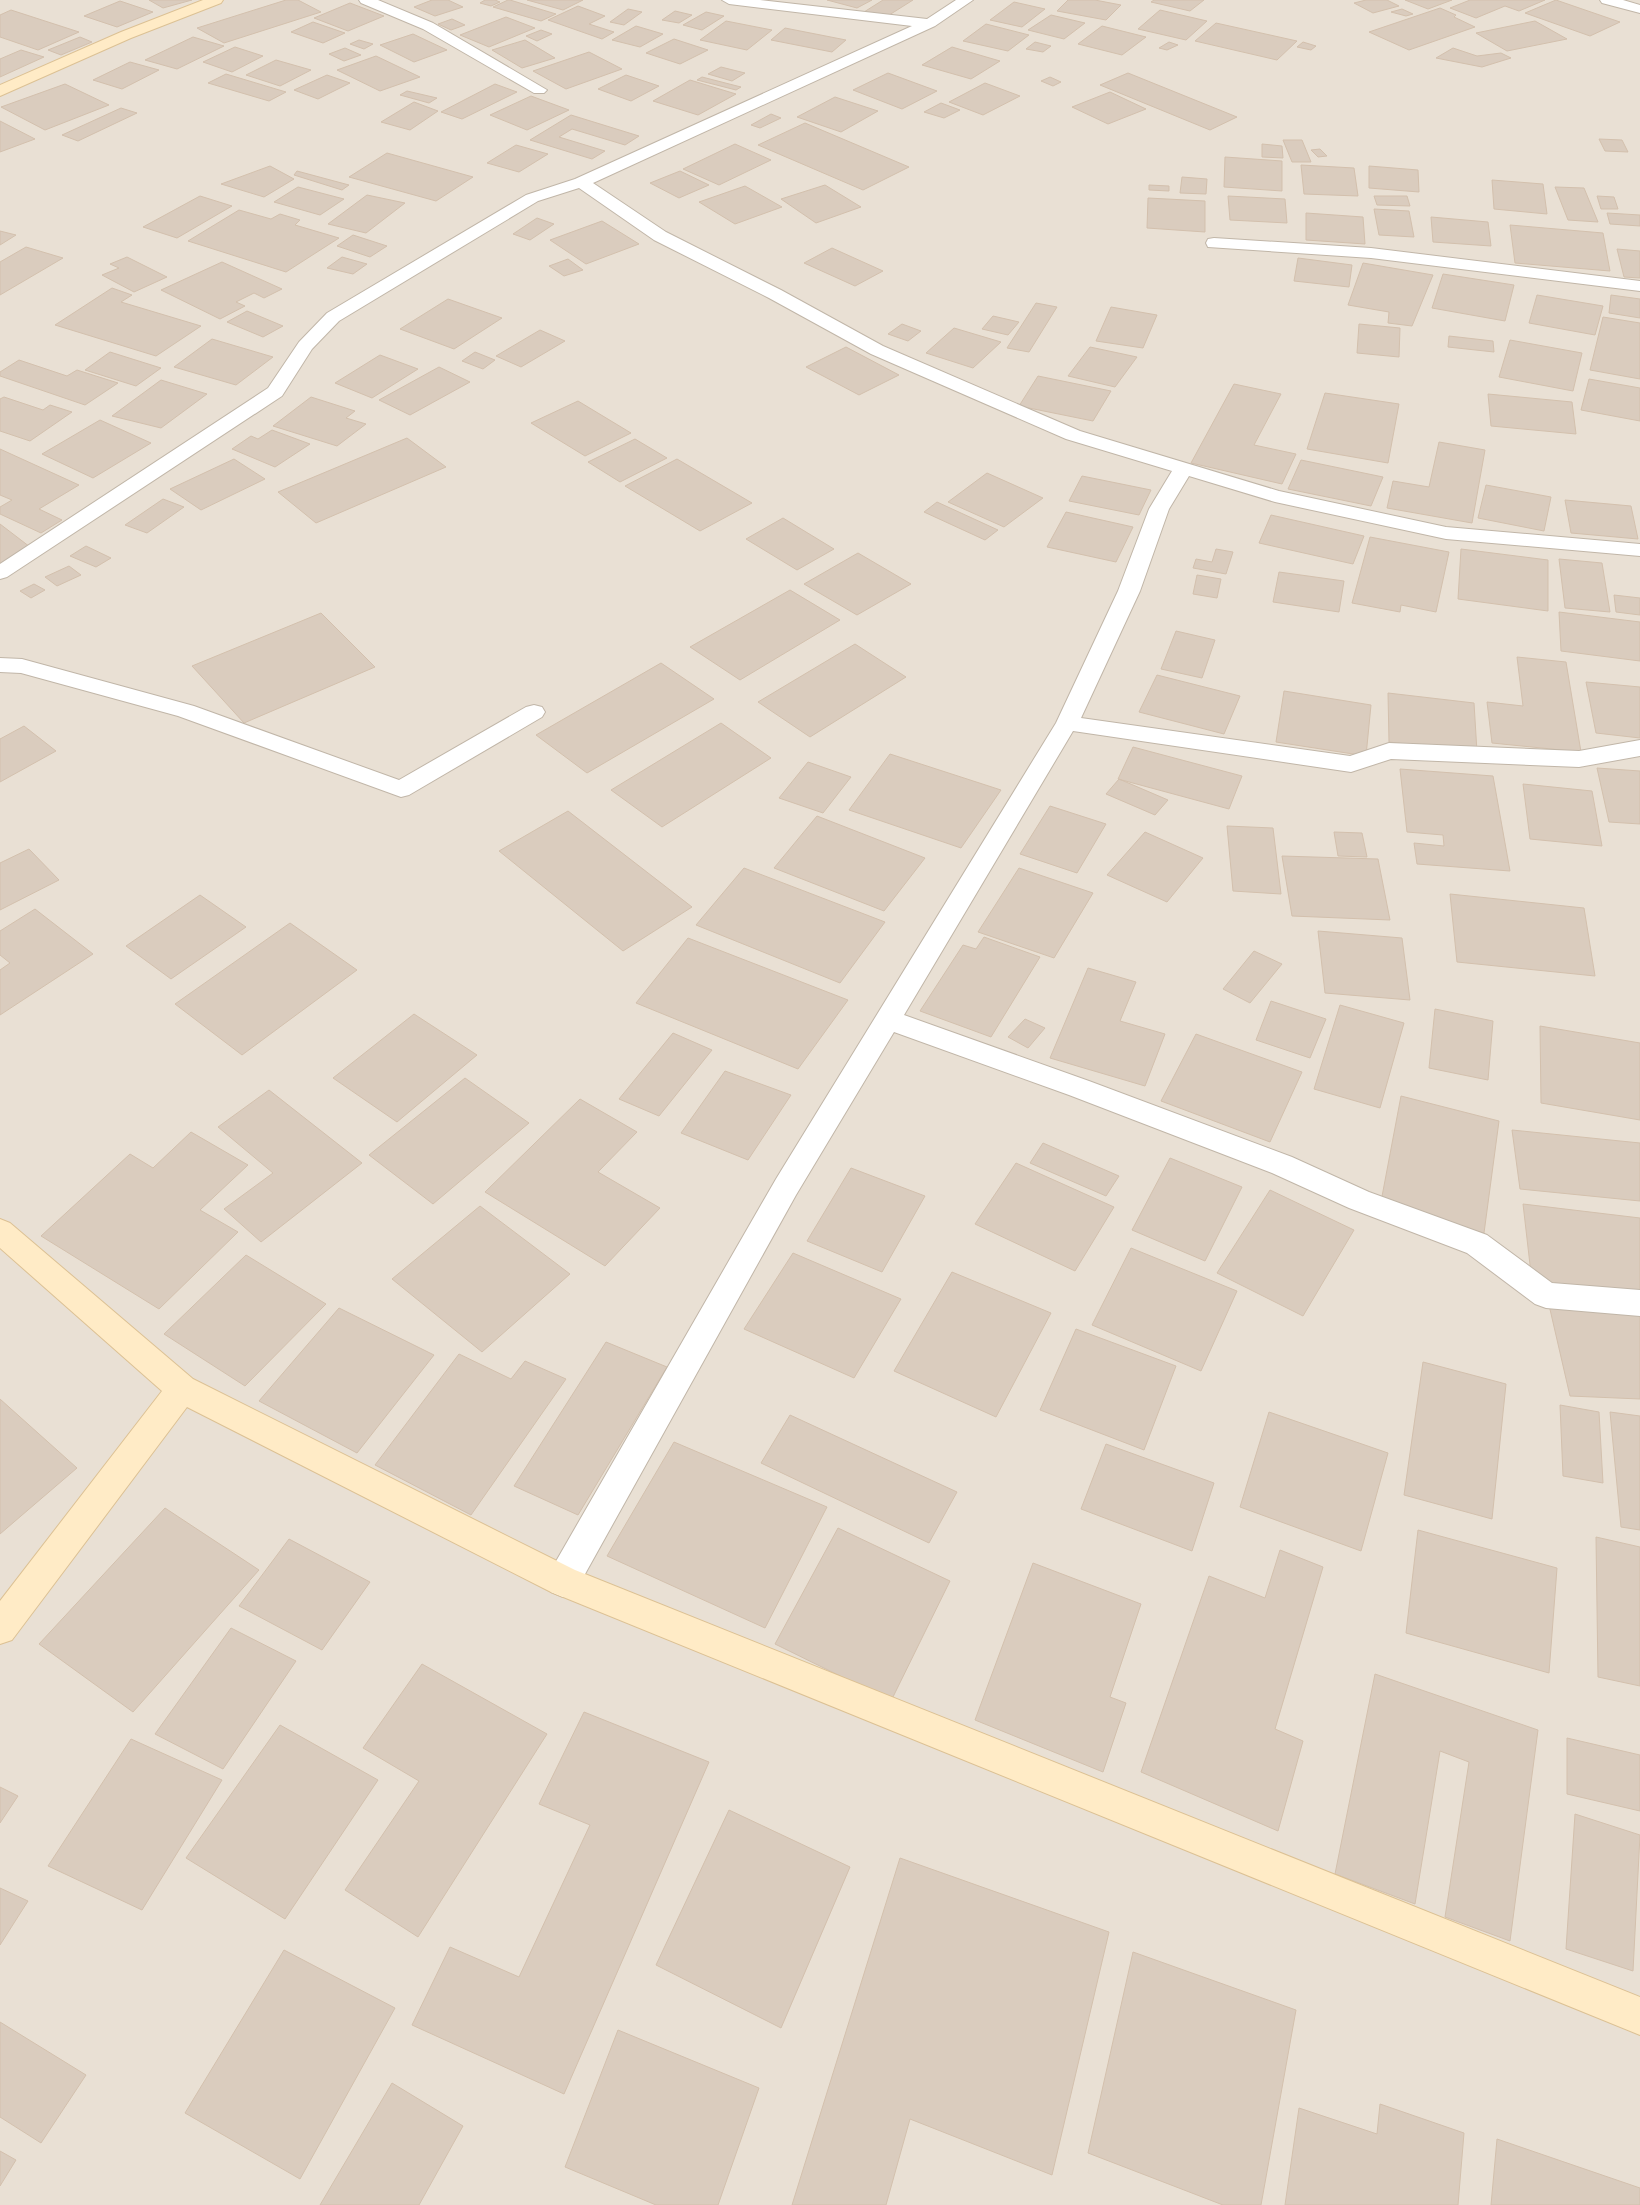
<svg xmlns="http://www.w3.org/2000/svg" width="1640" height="2205" font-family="Montserrat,sans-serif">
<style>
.residential{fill:#e9e0d4}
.building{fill:#daccbe;stroke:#d3c0ad}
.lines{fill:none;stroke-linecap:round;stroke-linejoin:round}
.street-casing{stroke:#c1b6a8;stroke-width:2}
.secondary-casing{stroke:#dcc194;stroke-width:2}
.street{fill:#fff;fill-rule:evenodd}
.secondary{fill:#ffebc6;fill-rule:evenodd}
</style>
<rect width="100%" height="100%" fill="#f5efe7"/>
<path class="residential" d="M0,0H1640V2205H0Z"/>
<path class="building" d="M149,0H192L163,8Z
M286,0H298L321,12L224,43L197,28Z
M432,0H448L463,7L435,16L414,7Z
M485,0H495L500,2L491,6L480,3Z
M508,0H510L556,14L541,21L493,7Z
M527,0H583L563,10Z
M827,0H872L857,8Z
M883,0H913L886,17L864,12Z
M1068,0H1095L1121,5L1106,20L1057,11Z
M1154,0H1204L1190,11L1151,2Z
M1366,0H1387L1399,6L1373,13L1354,3Z
M1405,0H1452L1428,9Z
M1470,0H1545L1519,11L1505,6L1476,18L1450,8Z
M1556,0L1620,22L1590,36L1525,13Z
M120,1L153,12L117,27L84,16Z
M1014,2L1045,9L1022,27L990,20Z
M350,3L384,16L348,31L314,18Z
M578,6L605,16L589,24L614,32L602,39L548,20Z
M1440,8L1456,15L1454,17L1475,27L1409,50L1369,32Z
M628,9L642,12L624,25L610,22Z
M1402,9L1413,14L1406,16L1391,12Z
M11,10L79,32L38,50L0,37V15Z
M1160,10L1207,21L1186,40L1138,29Z
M675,11L692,15L679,23L662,20Z
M706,12L724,16L702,30L683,25Z
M1051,15L1085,23L1064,39L1028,30Z
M506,17L535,28L489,47L460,35Z
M452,19L465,25L451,30L438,24Z
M726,21L772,30L747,50L700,40Z
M1535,21L1567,39L1507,51L1476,33Z
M313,22L345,33L323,43L291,32Z
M1216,23L1297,41L1277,60L1195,41Z
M986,24L1029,35L1008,51L963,41Z
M636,26L663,34L640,47L612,40Z
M1102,26L1146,37L1122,55L1078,44Z
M785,28L846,40L832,52L771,40Z
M541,30L552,34L537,41L526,36Z
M413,34L447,50L414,62L380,45Z
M80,37L92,42L61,55L48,50Z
M193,37L224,46L177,69L145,60Z
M674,39L708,50L680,64L646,53Z
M359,40L373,44L364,49L350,44Z
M525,40L555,58L522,68L492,50Z
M1035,42L1051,46L1043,52L1026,49Z
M1169,42L1178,45L1167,50L1159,48Z
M1303,42L1316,46L1311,50L1297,47Z
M235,47L263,56L232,72L203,62Z
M952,47L1000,61L971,79L922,65Z
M345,48L361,55L344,61L329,54Z
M1453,48L1477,56L1501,53L1511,58L1482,67L1436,58Z
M21,50L44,57L0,77V59Z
M589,52L622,69L566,89L533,71Z
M376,56L420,77L380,91L337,70Z
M276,60L311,70L280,86L246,75Z
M130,62L159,70L122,89L93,80Z
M721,67L745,73L732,81L708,74Z
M888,73L937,91L902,109L853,90Z
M1128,73L1237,117L1210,130L1100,85Z
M226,74L286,92L269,101L208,83Z
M327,75L350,83L318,99L294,90Z
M626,75L659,86L631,101L598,89Z
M702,77L741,87L736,90L697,80Z
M1050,77L1061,82L1053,86L1041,81Z
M690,80L736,94L698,115L653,101Z
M985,83L1020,96L983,115L949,102Z
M65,84L109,105L45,130L1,107Z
M495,84L517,92L462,119L441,112Z
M407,91L437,98L429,103L400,95Z
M1110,92L1146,109L1108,124L1072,107Z
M531,96L569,110L527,130L490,115Z
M835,97L878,111L841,132L797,117Z
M414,102L438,111L410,130L381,122Z
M941,103L960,110L944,118L924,112Z
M121,108L137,113L78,141L62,135Z
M771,114L781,118L760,128L751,125Z
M571,115L639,136L625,145L572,129L559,137L605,151L592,159L530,140Z
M0,121L35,139L0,152Z
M805,123L909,167L863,190L758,145Z
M1599,139L1622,140L1628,152L1605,151Z
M1283,140H1302L1311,162H1292Z
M735,144L771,160L719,185L683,169Z
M1262,144L1282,146L1283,158L1262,157Z
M516,145L548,154L519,172L487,163Z
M1320,149L1327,156L1318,157L1311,150Z
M387,153L473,177L436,201L349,177Z
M1225,157L1282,161V191L1224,187Z
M1301,165L1354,168L1358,196L1304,194Z
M270,166L294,179L264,197L221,184Z
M1369,166L1418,170L1419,192L1369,188Z
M297,171L349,185L342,190L294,175Z
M680,171L709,185L679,198L650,183Z
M1182,177L1207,179L1206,194L1180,193Z
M1492,180L1543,184L1547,214L1494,209Z
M825,185L861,207L816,223L781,199Z
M1149,185L1169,186V191L1149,190Z
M745,186L782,207L735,224L699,202Z
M298,187L344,199L320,215L274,202Z
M1555,187L1584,188L1598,222L1568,220Z
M367,195L405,203L366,233L328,224Z
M200,196L232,206L177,238L143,227Z
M1228,196L1285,199L1287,223L1230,220Z
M1374,196H1407L1410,206L1377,205Z
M1597,196L1614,197L1618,209H1601Z
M1148,198L1205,201V232L1147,228Z
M1374,209L1409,211L1414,237L1379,235Z
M239,210L271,219L280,214L300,220L295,225L339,238L286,272L188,241Z
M1306,213L1363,217L1365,244L1306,240Z
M1607,213L1640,215V226L1610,224Z
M1431,217L1488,222L1491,246L1433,242Z
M537,218L554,224L530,240L513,234Z
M602,221L639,244L586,264L550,240Z
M1510,225L1603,233L1610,271L1515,263Z
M0,231L16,235L0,245Z
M353,235L387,246L370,257L337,246Z
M26,247L63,258L0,295V262Z
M832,248L883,271L855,286L804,263Z
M1617,249L1640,251V278L1624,277Z
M127,257L167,277L134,292L102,275L119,268L110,264Z
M342,257L367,264L353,274L327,268Z
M1298,258L1352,265L1349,287L1294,281Z
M568,259L583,270L564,276L549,266Z
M222,262L282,289L264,298L254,293L236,302L245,306L220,319L161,290Z
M1363,263L1433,275L1412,326L1388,323L1389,312L1348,305Z
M1443,274L1514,285L1505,321L1432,308Z
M112,288L132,295L121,302L201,326L156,356L55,325Z
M1537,295L1603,306L1595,335L1529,323Z
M1611,295L1640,299V318L1609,313Z
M448,299L502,318L454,349L400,329Z
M1036,303L1057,307L1029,352L1007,348Z
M1111,307L1157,315L1143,348L1096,341Z
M247,311L283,326L263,337L227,322Z
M993,316L1019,322L1008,335L982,329Z
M1603,317L1640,323V379L1590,370Z
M902,324L921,331L908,341L888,334Z
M1359,324L1400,328L1399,357L1357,353Z
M954,328L1001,342L973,368L926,353Z
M540,330L565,341L521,367L496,356Z
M1449,336L1493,341L1494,352L1448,347Z
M212,339L273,357L236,385L174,367Z
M1510,340L1582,353L1573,391L1499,377Z
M846,347L899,375L859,395L806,367Z
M1090,347L1137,357L1115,387L1068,376Z
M110,352L161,368L136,386L85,370Z
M475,352L495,360L483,369L462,361Z
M380,355L418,369L372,398L335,383Z
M19,360L67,376L77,370L118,383L85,405L0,376V372Z
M439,367L470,382L410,415L379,400Z
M1038,376L1111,391L1093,421L1019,406Z
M1589,379L1640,388V421L1581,410Z
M161,380L207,394L161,428L112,416Z
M1234,384L1281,394L1254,445L1296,454L1282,484L1191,463Z
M1325,393L1399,404L1388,463L1307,449Z
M1488,394L1572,402L1576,434L1491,426Z
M4,397L43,410L50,405L72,412L30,441L0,431V399Z
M311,397L355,411L346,418L366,424L337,446L273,426Z
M578,401L631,433L585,456L531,423Z
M100,420L151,443L93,478L42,454Z
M272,430L310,444L275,467L232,449L251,436L258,439Z
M407,438L446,467L316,523L278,492Z
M635,439L667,458L620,482L588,462Z
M1439,442L1485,450L1472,523L1387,508L1393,481L1429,487Z
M0,449L79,485L39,509L62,520L41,533L0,514V507L12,500L0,495Z
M234,459L265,479L201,510L170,489Z
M677,459L752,503L700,531L625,486Z
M1301,460L1383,477L1371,506L1288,489Z
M987,473L1043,498L1004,527L948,502Z
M1082,476L1151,490L1139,515L1069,501Z
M1486,485L1551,497L1544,531L1478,518Z
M163,499L184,507L147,533L125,525Z
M1565,500L1631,506L1638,539L1571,533Z
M937,502L998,530L985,540L924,512Z
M1066,512L1133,527L1116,562L1047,547Z
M1271,515L1364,536L1353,564L1259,543Z
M783,518L834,549L797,570L746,539Z
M0,524L34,550L0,567Z
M1370,537L1449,552L1436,612L1401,605L1400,612L1352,603Z
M86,546L111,558L96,567L70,556Z
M1216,549L1233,552L1226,574L1193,568L1196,559L1212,562Z
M1461,549L1548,560V611L1458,599Z
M858,553L911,584L857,615L804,584Z
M1559,559L1602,563L1610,612L1565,608Z
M69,566L81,575L57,586L45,577Z
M1279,572L1344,581L1339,612L1273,602Z
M1197,575L1221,579L1217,598L1193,594Z
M34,584L45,590L31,598L20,591Z
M790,590L840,620L740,680L690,647Z
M1614,595L1640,598V615L1616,612Z
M1559,612L1640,622V661L1561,651Z
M321,613L375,667L244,723L192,666Z
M1176,631L1215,640L1202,678L1161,669Z
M855,644L906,677L810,737L758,702Z
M1517,657L1566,662L1581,752L1492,743L1487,702L1523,706Z
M661,663L714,699L587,773L536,735Z
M1157,675L1240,696L1224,734L1139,712Z
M1586,682L1640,687V738L1596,733Z
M1284,691L1371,705L1366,756L1276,742Z
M1388,693L1474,703L1477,752L1389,742Z
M721,723L771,758L662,827L611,790Z
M24,726L56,751L0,782V739Z
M1133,747L1242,776L1229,809L1118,779Z
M890,754L1001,790L961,848L849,810Z
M808,762L851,777L823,813L779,798Z
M1597,768L1640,771V824L1609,822Z
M1400,769L1493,776L1510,871L1417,864L1414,843L1444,846L1443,835L1407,832Z
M1119,779L1168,800L1155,815L1106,794Z
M1523,784L1592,791L1602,846L1530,839Z
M1050,806L1106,824L1077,873L1020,854Z
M568,811L692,907L623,951L499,851Z
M817,816L925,858L884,911L774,868Z
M1227,826L1273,828L1281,894L1233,891Z
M1145,832L1203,858L1167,902L1107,875Z
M1334,832L1362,833L1367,857L1338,856Z
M29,849L59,880L0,910V863Z
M1282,856L1378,859L1390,920L1292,916Z
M744,868L885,922L840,983L696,925Z
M1019,868L1093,893L1054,958L978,932Z
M1450,894L1584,908L1595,976L1457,962Z
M200,895L246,927L171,979L126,946Z
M35,909L93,954L0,1015V970L10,963L0,955V931Z
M290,923L357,970L242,1055L175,1004Z
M1318,931L1402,938L1410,1000L1325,993Z
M984,937L1040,957L991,1037L920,1011L963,945L976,949Z
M688,938L848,1000L798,1069L636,1003Z
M1254,951L1282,964L1250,1003L1223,989Z
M1088,968L1136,982L1120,1021L1165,1034L1145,1086L1050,1058Z
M1271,1001L1326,1019L1310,1058L1256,1040Z
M1340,1005L1404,1023L1380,1108L1314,1089Z
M1435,1009L1493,1021L1488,1080L1429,1068Z
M414,1014L477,1055L397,1122L333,1078Z
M1025,1019L1045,1028L1028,1048L1008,1037Z
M1540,1026L1640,1043V1120L1541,1103Z
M673,1033L712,1050L659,1116L619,1099Z
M1196,1034L1302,1072L1270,1142L1161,1101Z
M725,1071L791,1095L748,1160L681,1133Z
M465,1078L529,1123L433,1204L369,1155Z
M269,1090L362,1163L261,1242L224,1209L273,1173L218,1127Z
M1401,1096L1499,1121L1484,1233L1380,1207Z
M580,1099L637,1132L598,1172L660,1208L605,1266L485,1192Z
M1512,1130L1640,1143V1201L1520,1189Z
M191,1132L248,1165L200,1210L238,1232L159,1309L41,1236L130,1154L153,1168Z
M1043,1143L1119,1176L1106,1196L1030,1163Z
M1170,1158L1242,1187L1205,1261L1132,1230Z
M1016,1163L1114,1207L1075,1271L975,1224Z
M851,1168L925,1196L882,1272L807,1241Z
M1270,1190L1354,1230L1303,1316L1217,1273Z
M1523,1204L1640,1218V1295L1532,1282Z
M480,1206L570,1274L482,1352L392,1279Z
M1131,1248L1237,1291L1201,1371L1092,1325Z
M793,1253L901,1299L854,1378L744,1329Z
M246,1255L326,1304L245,1386L164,1334Z
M952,1272L1051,1313L996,1417L894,1371Z
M1549,1305L1640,1311V1399L1570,1396Z
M339,1308L434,1355L357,1453L259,1401Z
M1076,1329L1176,1366L1144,1450L1040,1410Z
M606,1342L667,1367L578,1515L514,1486Z
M459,1354L511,1379L525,1361L566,1379L471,1515L375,1465Z
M1423,1362L1506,1384L1492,1519L1404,1495Z
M0,1399L77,1468L0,1534Z
M1560,1405L1599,1412L1603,1483L1563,1476Z
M1269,1412L1388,1453L1361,1551L1240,1507Z
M1610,1412L1640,1416V1530L1621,1527Z
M790,1415L957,1492L929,1543L761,1463Z
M674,1442L827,1507L765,1628L607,1556Z
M1106,1444L1214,1483L1192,1551L1081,1509Z
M165,1508L259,1570L133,1712L39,1644Z
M838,1528L950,1581L891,1701L775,1644Z
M1418,1530L1557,1568L1549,1673L1406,1633Z
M1596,1537L1640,1547V1686L1598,1677Z
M289,1539L370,1582L322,1650L239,1606Z
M1280,1550L1323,1567L1275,1729L1303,1741L1278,1831L1141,1772L1209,1576L1265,1598Z
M1033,1563L1141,1604L1110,1697L1126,1703L1103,1772L975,1720Z
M231,1628L296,1661L223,1769L155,1734Z
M422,1664L547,1734L418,1937L345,1890L419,1781L363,1748Z
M1375,1674L1538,1730L1510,1941L1445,1917L1469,1762L1440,1751L1415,1904L1335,1874Z
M584,1712L709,1762L564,2094L412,2025L450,1947L519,1977L590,1825L539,1804Z
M280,1725L378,1780L285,1919L186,1858Z
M1567,1738L1640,1755V1811L1567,1794Z
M131,1739L222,1780L142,1910L48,1866Z
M0,1787L18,1796L0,1823Z
M729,1810L850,1867L781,2028L656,1965Z
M1575,1814L1640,1835L1633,1971L1566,1949Z
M900,1858L1109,1932L1052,2175L910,2119L886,2205H792Z
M0,1888L28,1901L0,1945Z
M284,1950L395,2008L300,2179L185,2113Z
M1133,1952L1296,2010L1261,2205H1223L1088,2153Z
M0,2022L86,2075L41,2143L0,2117Z
M618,2030L759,2088L718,2205H656L565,2167Z
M392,2083L463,2126L419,2205H320Z
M1380,2104L1464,2133L1458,2205H1285L1299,2108L1377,2134Z
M1497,2139L1640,2188V2205H1491Z
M0,2151L16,2160L0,2186Z"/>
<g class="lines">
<defs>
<path id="street" d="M359,0H378L433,23L547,90L544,93H534L423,29L361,3Z
M722,0H760L927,19L956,0H973L935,26L593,183L666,232L781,290L883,346L1080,431L1279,491L1446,527L1640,544V556L1446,539L1275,502L1189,476L1169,509L1140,591L1081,718L1350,756L1389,743L1579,751L1640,740V756L1579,767L1391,759L1351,772L1073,731L904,1015L1089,1081L1292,1157L1369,1192L1487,1235L1552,1283L1640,1290V1316L1546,1308L1535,1304L1467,1253L1349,1208L1272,1173L1069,1095L894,1032L796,1195L575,1592L563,1597L551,1592L546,1581L551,1570L776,1179L1056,723L1118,591L1149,509L1172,471L1066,439L871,354L769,298L654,240L579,188L538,201L339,321L312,349L282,396L7,577L0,579V564L268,388L299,342L327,313L526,195L575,179L912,26L729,4Z
M1600,0H1623L1640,5V13L1602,3Z
M1214,238L1371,248L1640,281V291L1371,258L1208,247L1206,243L1208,239Z
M0,658L22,659L194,706L399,780L526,707L534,705L542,707L545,712L542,717L409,795L401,797L178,716L21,673L0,672Z"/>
<path id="secondary" d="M203,0H223L221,3L131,38L0,96V85L121,32Z
M0,1219L10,1223L193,1379L575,1570L1640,1997V2035L551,1592L187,1407L12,1640L0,1644V1601L162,1391L0,1248Z"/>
</defs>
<use href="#street" class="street-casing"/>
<use href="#secondary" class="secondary-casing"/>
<use href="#street" class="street"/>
<use href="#secondary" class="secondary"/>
</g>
</svg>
